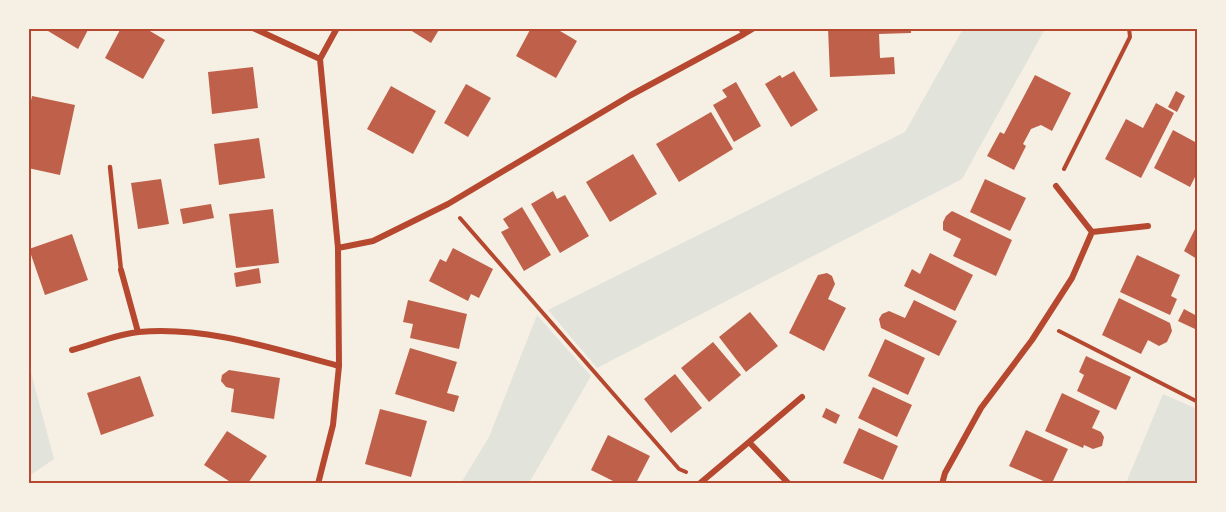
<svg xmlns="http://www.w3.org/2000/svg" width="1226" height="512" font-family="'Playfair Display',serif">
<style>
.green{fill:#e2e4dc}
.building{fill:#bf614a}
.lines{fill:none;stroke-linecap:round;stroke-linejoin:round}
.path{stroke:#b5482f;stroke-width:4}
.service{stroke:#b5482f;stroke-width:4.5}
.minor{stroke:#b5482f;stroke-width:6}
.neatline{fill:none;stroke:#b5482f;stroke-width:2}
</style>
<rect width="100%" height="100%" fill="#f6efe4"/>
<path class="green" d="M963,29H1045L962,179L597,368L548,310L905,132Z
M537,315L591,376L529,483H461L489,437Z
M29,365L54,459L29,476H28Z
M1163,394L1197,409V483H1126Z"/>
<path class="building" d="M43,28H89L78,49Z
M121,28H145L165,40L143,79L105,58Z
M407,28H440L431,43Z
M531,28H555L577,41L556,78L516,56Z
M828,28H911V33L879,34L880,58L894,57L895,74L830,77Z
M253,67L258,108L212,114L208,72Z
M794,71L818,110L791,127L765,84L780,75L782,78Z
M1035,75L1071,93L1052,131L1041,125L1031,129L1023,144L1026,146L1014,170L987,156L1000,132L1004,134Z
M736,82L761,126L734,142L713,105L727,97L722,90Z
M466,84L491,98L468,137L444,123Z
M391,86L436,111L413,154L367,129Z
M1176,91L1185,96L1177,112L1168,107Z
M32,96L75,105L60,175L28,168V114Z
M1156,103L1174,113L1141,178L1105,159L1126,119L1143,128Z
M711,112L733,149L679,182L656,144Z
M1173,130L1197,143V173L1190,187L1154,168Z
M259,138L265,178L219,185L214,144Z
M633,154L657,194L610,222L586,182Z
M161,179L169,224L138,229L131,183Z
M985,179L1026,198L1010,231L970,212Z
M553,191L557,199L565,195L589,236L560,253L531,204Z
M211,204L214,218L183,224L180,209Z
M522,207L551,255L524,271L501,232L509,228L503,219Z
M273,209L279,263L236,268L229,214Z
M952,211L1012,240L996,276L953,256L961,239L943,230V222L946,216Z
M1197,225V259L1184,251Z
M72,234L88,280L45,295L29,249Z
M453,248L493,269L479,298L471,294L468,301L429,281L440,259L446,262Z
M930,253L973,275L955,311L904,286L912,269L920,274Z
M1137,255L1180,275L1171,296L1177,299L1170,315L1120,292Z
M259,268L261,283L236,287L234,273Z
M827,273L832,276L835,284L828,299L846,308L824,351L789,333L818,275Z
M1119,298L1170,323L1172,331L1167,342L1159,346L1148,340L1141,354L1102,335Z
M408,300L467,314L459,349L410,338L413,324L403,322Z
M914,300L957,321L939,356L881,328L879,319L882,314L889,311L905,318Z
M1184,309L1197,316L1195,329L1178,321Z
M750,312L778,346L746,372L719,337Z
M885,339L925,358L908,395L868,376Z
M713,342L741,375L709,402L681,368Z
M410,348L457,362L447,393L459,396L454,412L395,394Z
M1086,356L1131,377L1116,410L1077,391L1084,375L1079,372Z
M229,370L280,378L274,419L231,412L234,389L226,387L221,381L222,375Z
M675,374L702,408L671,433L644,399Z
M140,376L154,416L101,435L87,393Z
M873,387L912,405L897,437L858,418Z
M1062,393L1100,411L1092,428L1101,432L1104,437L1102,446L1093,449L1084,445L1083,448L1045,431Z
M826,408L840,415L836,424L822,417Z
M380,409L427,421L411,477L365,464Z
M859,428L898,446L883,480L843,463Z
M1026,430L1068,449L1052,483H1048L1009,466Z
M227,431L267,456L248,483H232L204,465Z
M608,435L650,456L636,483H617L591,470Z"/>
<g class="lines">
<path class="path" d="M1064,169L1130,37L1129,28
M460,218L679,469L686,472
M1059,331L1198,402"/>
<path class="service" d="M110,167L121,270"/>
<path class="minor" d="M253,28L320,59
M744,34L754,28
M1092,232L1148,226
M338,248L373,241L448,204L631,95L744,34L741,28
M121,270L138,332
M72,350C94,344 117,334 139,332C207,326 274,349 339,366
M749,442L802,397
M318,484L333,425L339,366L338,248L320,59L337,28
M699,484L749,442L789,484
M942,484L945,473L981,408L1032,340L1072,278L1092,232L1056,186"/>
</g>
<rect width="1226" height="512" fill="none" stroke="#f6efe4" stroke-width="60"/>
<rect x="30" y="30" width="1166" height="452" class="neatline"/>
</svg>
